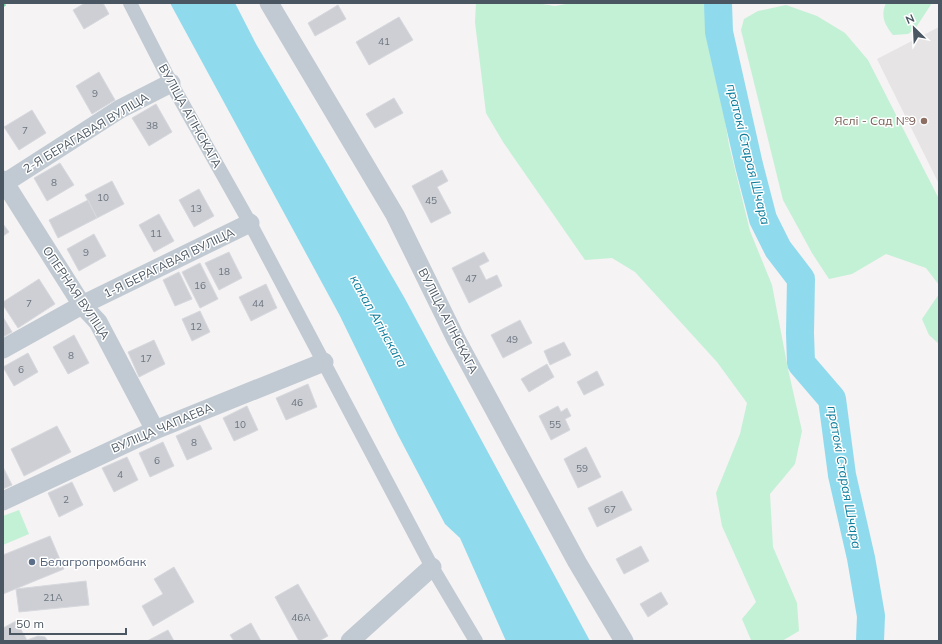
<svg xmlns="http://www.w3.org/2000/svg" width="942" height="644" font-family="Mulish,sans-serif">
<style>
.education{fill:#e6e4e5}
.green{fill:#c3f1d5}
.water{fill:#90daee}
.lines{fill:none;stroke-linecap:round;stroke-linejoin:round}
.river{stroke:#90daee;stroke-width:28}
.building{fill:#cdcfd5;stroke:#d7d9de}
.path{stroke:#7ad0a6;stroke-width:2.5;stroke-dasharray:3 2;stroke-linecap:butt}
.pedestrian{stroke:#c1cad2;stroke-width:14}
.minor{stroke:#c1cad2;stroke-width:19}
.education-dot{fill:#8d6e63;stroke:#fff;stroke-width:1.5}
.service-dot{fill:#5c6f8a;stroke:#fff;stroke-width:1.5}
.labels{text-anchor:middle;stroke-width:3;stroke-linejoin:round;paint-order:stroke}
.number-label{font-size:10px;fill:#6b747e}
.street-label{font-size:12px;fill:#4a5661;stroke:#fff}
.education-label{font-size:12px;fill:#785e54;stroke:#fff;text-anchor:end}
.service-label{font-size:12px;fill:#4e5e75;stroke:#fff;text-anchor:start}
.water-label{font-size:13px;font-style:italic;fill:#0c7c9b;stroke:#fff}
</style>
<rect width="100%" height="100%" fill="#f5f3f3"/>
<path class="education" d="M939,27V184L877,59Z"/>
<path class="green" d="M476,3H536L555,6L571,3H706L729,145L750,231L772,285L788,369L802,431L795,464L770,494L773,547L797,603L799,631L782,641H756L751,640L742,619L756,602L722,526L716,493L740,434L747,403L717,362L635,272L612,258L585,260L503,142L486,113L475,22Z
M886,3H932L915,29L908,34L893,35C885,25 880,16 886,3Z
M786,5L817,16L845,33L868,60L939,199V285L926,268L886,254L852,274L829,279L812,253L783,200L741,30L744,19L758,11Z
M939,294V344L929,335L922,319Z
M19,510L29,534L3,545V516Z"/>
<path class="water" d="M170,3H235L256,44L327,164L404,297L590,641H506L460,538L445,524L398,435L340,316Z"/>
<g class="lines">
<path class="river" d="M718,3L719,32L749,165L763,219L778,249L801,279L800,333L801,363L832,399L842,475L861,558L871,616L870,641"/>
</g>
<path class="building" d="M85,3H103L109,14L84,29L73,10Z
M338,5L346,19L315,36L308,23Z
M399,17L413,40L369,65L356,42Z
M99,72L115,100L92,114L76,86Z
M394,98L403,113L375,128L366,114Z
M156,104L172,132L149,146L132,118Z
M32,110L46,133L19,150L4,127Z
M60,163L74,185L47,201L34,178Z
M442,170L448,181L437,187L451,213L431,223L412,186Z
M112,181L124,204L97,218L85,195Z
M199,189L214,216L194,227L179,200Z
M88,200L97,218L58,238L49,220Z
M159,214L174,241L154,252L139,225Z
M3,224L9,232L3,236Z
M94,234L106,256L79,271L67,249Z
M229,252L242,278L219,290L205,263Z
M484,252L489,261L479,266L486,280L497,275L502,286L469,303L452,268Z
M200,263L218,299L200,308L182,272Z
M179,272L192,299L175,306L163,280Z
M39,279L55,304L18,328L3,305V302Z
M266,284L277,308L251,321L239,297Z
M200,311L210,332L192,341L182,319Z
M3,317L12,332L3,337Z
M520,320L532,343L503,358L491,335Z
M74,335L89,363L68,374L53,347Z
M154,340L165,364L139,377L128,352Z
M564,342L571,355L550,365L544,351Z
M28,353L38,372L14,386L3,367Z
M547,364L554,377L529,392L521,379Z
M597,371L604,385L584,395L577,382Z
M308,384L317,407L286,420L276,398Z
M247,406L258,430L234,441L223,418Z
M558,406L561,412L567,408L571,416L565,419L570,430L551,440L539,416Z
M200,425L212,449L187,460L176,436Z
M57,426L71,452L24,476L11,449Z
M163,442L174,466L150,477L139,453Z
M586,447L601,477L578,488L564,459Z
M127,457L138,480L114,492L102,468Z
M3,467L12,485L3,489Z
M72,482L83,505L59,517L48,493Z
M622,491L632,510L597,527L588,508Z
M50,536L64,569L3,594V555Z
M641,546L649,561L624,574L616,559Z
M174,567L194,602L153,626L142,606L163,594L154,579Z
M86,581L89,605L19,612L16,589Z
M298,584L328,636L319,641H299L275,597Z
M661,592L668,604L648,617L640,604Z
M16,621L27,640L38,636L45,637L48,641H3V628Z
M251,623L261,641H234L230,635Z
M168,630L174,641H147Z"/>
<g class="lines">
<path class="path" d="M3,6L7,3"/>
<path class="pedestrian" d="M130,3L171,83L250,223L432,567L476,641"/>
<path class="minor" d="M269,3L395,215L456,339L577,562L624,641
M3,180L82,305L98,322L155,430
M3,184L120,109L171,83
M3,349L82,305L250,223
M3,501L155,430L324,362
M350,641L432,567"/>
</g>
<circle class="education-dot" cx="924" cy="121" r="4"/>
<circle class="service-dot" cx="32" cy="562" r="4"/>
<g class="labels">
<g class="number-label">
<text x="384" y="45">41</text>
<text x="95" y="97">9</text>
<text x="152" y="129">38</text>
<text x="25" y="134">7</text>
<text x="54" y="186">8</text>
<text x="103" y="201">10</text>
<text x="431" y="204">45</text>
<text x="196" y="212">13</text>
<text x="156" y="237">11</text>
<text x="86" y="256">9</text>
<text x="224" y="275">18</text>
<text x="471" y="282">47</text>
<text x="200" y="289">16</text>
<text x="29" y="307">7</text>
<text x="258" y="307">44</text>
<text x="196" y="330">12</text>
<text x="512" y="343">49</text>
<text x="71" y="359">8</text>
<text x="146" y="362">17</text>
<text x="21" y="373">6</text>
<text x="297" y="406">46</text>
<text x="240" y="428">10</text>
<text x="555" y="428">55</text>
<text x="194" y="446">8</text>
<text x="157" y="464">6</text>
<text x="582" y="472">59</text>
<text x="120" y="478">4</text>
<text x="66" y="503">2</text>
<text x="610" y="513">67</text>
<text x="53" y="601">21А</text>
<text x="301" y="621">46А</text>
</g>
<g class="street-label">
<text transform="translate(190 116) rotate(61)" y="4">ВУЛІЦА АГІНСКАГА</text>
<text transform="translate(86 133) rotate(-31)" y="4">2-Я БЕРАГАВАЯ ВУЛІЦА</text>
<text transform="translate(169 263) rotate(-26)" y="4">1-Я БЕРАГАВАЯ ВУЛІЦА</text>
<text transform="translate(76 293) rotate(56)" y="4">ОПЕРНАЯ ВУЛІЦА</text>
<text transform="translate(448 321) rotate(63)" y="4">ВУЛІЦА АГІНСКАГА</text>
<text transform="translate(162 428) rotate(-23)" y="4">ВУЛІЦА ЧАПАЕВА</text>
</g>
<g class="education-label">
<text x="916" y="125">Яслі - Сад №9</text>
</g>
<g class="service-label">
<text x="40" y="566">Белагропромбанк</text>
</g>
<g class="water-label">
<text transform="translate(749 154) rotate(76)" y="5">пратокі Старая Шчара</text>
<text transform="translate(379 321) rotate(61)" y="5">канал Агінскага</text>
<text transform="translate(845 477) rotate(80)" y="5">пратокі Старая Шчара</text>
</g>
</g>
<rect width="942" height="644" fill="none" stroke="#4a5661" stroke-width="8"/>
<g transform="translate(914 28) rotate(336)" stroke="#ffffff" stroke-width="3" paint-order="stroke">
<path d="M0-3L7 15L0 10L-7 15Z" fill="#4a5661"/>
<text y="-6" font-size="11" font-weight="bold" text-anchor="middle" fill="#4a5661">N</text>
</g>
<path d="M10 628v6h116v-6" fill="none" stroke="#4a5661" stroke-width="2"/>
<text x="16" y="628" font-size="12" fill="#4a5661" stroke="#ffffff" stroke-width="3" paint-order="stroke">50 m</text>
</svg>
